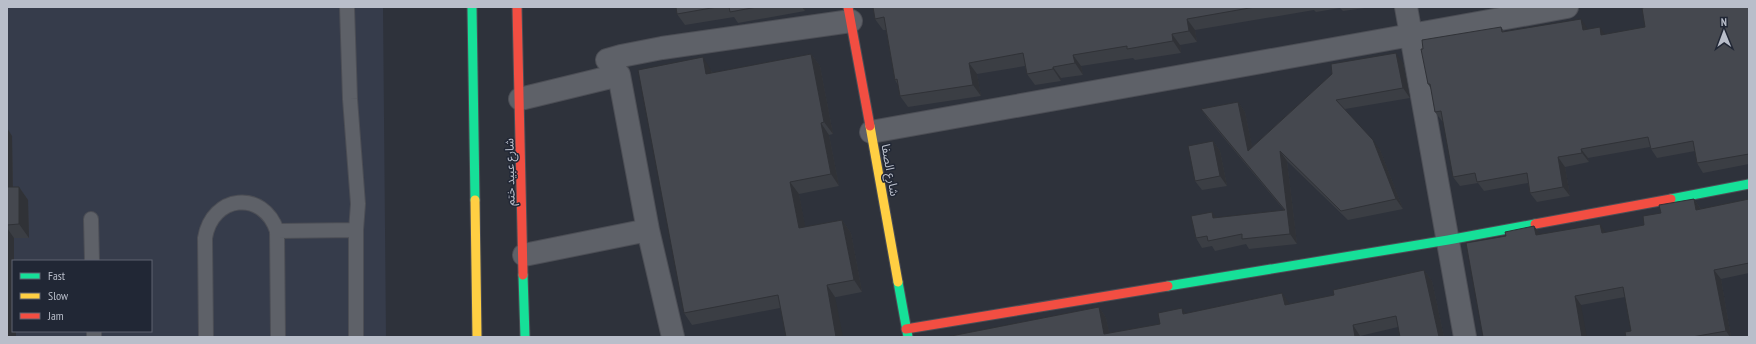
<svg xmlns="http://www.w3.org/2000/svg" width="1756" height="344" font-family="'PT Sans Narrow','Noto Sans Arabic',sans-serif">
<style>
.airport{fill:#363c4b;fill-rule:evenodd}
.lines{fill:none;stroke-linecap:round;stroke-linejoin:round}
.lane-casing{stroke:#4c4e55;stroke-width:16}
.street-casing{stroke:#4c4e55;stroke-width:24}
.fast-casing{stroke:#4c4e55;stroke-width:11}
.slow-casing{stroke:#4c4e55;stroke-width:11}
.jam-casing{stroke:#4c4e55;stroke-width:11}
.lane{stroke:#5e6168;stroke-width:14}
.street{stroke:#5e6168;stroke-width:22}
.fast{stroke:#16e098;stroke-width:9}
.slow{stroke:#ffcf43;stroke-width:9}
.jam{stroke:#f24e42;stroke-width:9}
.wall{fill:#3b3e44}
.shaded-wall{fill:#303237}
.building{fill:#45484f;stroke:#303237}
.labels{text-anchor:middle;stroke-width:3;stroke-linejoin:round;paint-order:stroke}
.street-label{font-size:12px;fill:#b9beca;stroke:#212735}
</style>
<rect width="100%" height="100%" fill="#2e323b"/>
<path class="airport" d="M7,7H383L386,337H7ZM13,261H151V331H13Z"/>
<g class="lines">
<defs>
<path id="lane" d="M347,7L350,99L358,204L356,230V337
M91,219L92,261
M277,231L356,230
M94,331V337
M206,337L205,238C212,195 263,189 277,231L278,337"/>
<path id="street" d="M1406,7L1465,337
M619,75L648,230
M520,99L619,75L607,60L621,56L662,48L851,21
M871,132L1567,7
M524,255L648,230L673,337"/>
<path id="fast" d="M472,7L475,200
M1671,199L1749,184
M523,275L525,337
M898,282L908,337
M1168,286L1448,240L1535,224"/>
<path id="slow" d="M870,126L898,282
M475,200L477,337"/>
<path id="jam" d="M517,7L523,275
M848,7L870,126
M1535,224L1671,199
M906,329L1168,286"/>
</defs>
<use href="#lane" class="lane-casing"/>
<use href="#street" class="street-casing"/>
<use href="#fast" class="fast-casing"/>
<use href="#slow" class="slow-casing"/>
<use href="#jam" class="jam-casing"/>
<use href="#lane" class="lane"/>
<use href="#street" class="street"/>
<use href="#fast" class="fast"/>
<use href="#slow" class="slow"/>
<use href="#jam" class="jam"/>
</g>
<path class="wall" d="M676,7H804L805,11L738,23L734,17L685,25L677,14Z
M873,7H1365V8L1343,11L1340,8L1316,12L1314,10L1195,30L1197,42L1180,45L1181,53L1135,60L1133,58L1081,66L1083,75L1061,78V81L1035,85L1027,74L1025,66L977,74L981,96L908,107L900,96L898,85L895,80L886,30H883L875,19Z
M1749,7V164L1703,173L1697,163L1695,151L1657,158L1651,149L1650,147L1588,158L1589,162L1565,167L1570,196L1537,202L1530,193L1528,183L1484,191L1478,183L1460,186L1453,177L1443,121H1442L1435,112L1431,89L1428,84L1423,49L1501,27L1504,31L1587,28V29L1605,35L1645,27Z
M811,54L820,66L833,134L829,135L839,186L799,194L805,227L842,220L851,233L862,292L692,325L684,313L711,70L712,73Z
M1403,63L1410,98L1345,109L1380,150L1403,209L1348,220L1287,161L1297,244L1249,249L1246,244L1215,251L1212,246L1202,248L1196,238L1212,212L1216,218L1284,210L1208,119L1201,109L1238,102L1245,112L1252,147L1332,74Z
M7,128L12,136L13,187H19L28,200L29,238H14L13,331H16V337H7Z
M1213,141L1220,151L1227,186L1202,190L1195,181Z
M1694,199L1701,209L1749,199V273L1721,279L1731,337H1626L1631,331L1625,297L1581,305L1506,236L1534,226L1540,234L1606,233L1644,225L1661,213Z
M1424,270L1432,281L1444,337H1400L1398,327L1360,336L946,337L1099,307L1106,318L1109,333L1160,324L1186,314L1282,293L1289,304L1334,295Z"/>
<path class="shaded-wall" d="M802,7H804L805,11Z
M1187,19L1195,30L1197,42L1189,31Z
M1581,19L1587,28L1589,39L1583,30Z
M1600,27L1606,36L1601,35Z
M1172,34L1180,45L1181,53L1173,41Z
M1396,53L1403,63L1410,98L1403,88Z
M811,54L820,66L833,134L824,122Z
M1073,55L1081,66L1083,75L1075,63Z
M703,57L711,70L715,87L706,74Z
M969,63L977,74L981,96L973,85Z
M1053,67L1061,78V81L1053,69Z
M1238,102L1245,112L1255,161L1248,151Z
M821,123L829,135L839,186L831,174Z
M7,128L12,136L13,200L7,191Z
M1373,140L1380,150L1403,209L1396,199Z
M1213,141L1220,151L1227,186L1220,176Z
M1581,149L1588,158L1589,162L1582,153Z
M1280,151L1287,161L1297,244L1290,234Z
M1558,157L1565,167L1570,196L1563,187Z
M790,182L799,194L808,241L799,228Z
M19,187L28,200L29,238L19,224Z
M1694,199L1700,208L1702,219L1696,210Z
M1212,212L1219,221L1213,218Z
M842,220L851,233L862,292L854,280Z
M1600,224L1606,233H1602Z
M1534,226L1541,235H1536Z
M7,228L14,238V261H13V331H16V337H7Z
M1424,270L1432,281L1444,337H1439Z
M1714,270L1721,279L1731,337H1730L1726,331Z
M827,285L835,297L843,337H836Z
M1282,293L1289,303L1292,316L1285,305Z
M1575,296L1581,305L1587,337H1582Z
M1099,307L1106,318L1110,337L1104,334Z
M1182,308L1189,319L1183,314Z
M1353,325L1360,336V337H1355Z"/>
<path class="building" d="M676,7H717L677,14Z
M729,7H757L730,12Z
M873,7H1255L1187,19L1189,31L1172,34L1173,41L1127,49V46L1073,55L1075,63L1053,67V69L1027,74L1023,53L969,63L973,85L900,96L897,79L895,80L884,17L875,19Z
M1647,7H1749V154L1697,163L1693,141L1651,149L1648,137L1581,149L1582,153L1558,157L1563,187L1530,193L1527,173L1477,182L1475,173L1453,177L1441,111L1435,112L1430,84H1428L1421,49H1423L1422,40L1501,27L1502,32L1581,19L1583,30L1600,27L1601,35L1645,27L1642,8Z
M1396,53L1403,88L1336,100L1373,140L1396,199L1341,211L1280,151L1290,234L1242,239V234L1208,241L1207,236L1196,238L1191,216L1212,212L1213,218L1285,210L1201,109L1238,102L1248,151L1332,74L1331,64Z
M811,54L824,122L821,123L831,174L790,182L799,228L842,220L854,280L827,285L836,337H786L778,295L684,313L638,70L703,57L706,74Z
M1213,141L1220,176L1195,181L1188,146Z
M7,187H19V224L7,225Z
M1694,199L1696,210L1749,199V263L1714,270L1726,331L1692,337H1626L1625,332L1631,331L1623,287L1575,296L1582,337H1483L1466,243L1506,236L1505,232L1534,226L1536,235L1600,224L1602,233L1644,225L1643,216L1661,213L1659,205Z
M1424,270L1439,337H1400L1396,316L1353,325L1355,337H946L1099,307L1104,334L1160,324L1158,313L1182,308L1183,314L1282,293L1285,305L1334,295L1333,290Z"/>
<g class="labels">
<g class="street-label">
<text transform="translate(890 170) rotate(80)" y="4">شارع الصفا</text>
<text transform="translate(510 172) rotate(-91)" y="4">شارع عبيد ختم</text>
</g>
</g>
<rect width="1756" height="344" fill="none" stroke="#b9beca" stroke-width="16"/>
<rect x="12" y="260" width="140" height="72" fill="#212735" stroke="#5e6371"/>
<rect x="20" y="273" width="20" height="6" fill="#16e098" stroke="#5e6371"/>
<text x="48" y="280" font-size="12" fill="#b9beca">Fast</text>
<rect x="20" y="293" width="20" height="6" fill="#ffcf43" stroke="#5e6371"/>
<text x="48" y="300" font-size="12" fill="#b9beca">Slow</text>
<rect x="20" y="313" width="20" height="6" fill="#f24e42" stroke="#5e6371"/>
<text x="48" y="320" font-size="12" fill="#b9beca">Jam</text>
<g transform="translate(1724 32) rotate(359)" stroke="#212735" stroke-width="3" paint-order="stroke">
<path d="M0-3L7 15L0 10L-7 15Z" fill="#b9beca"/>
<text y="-6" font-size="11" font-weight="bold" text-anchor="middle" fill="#b9beca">N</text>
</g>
</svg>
